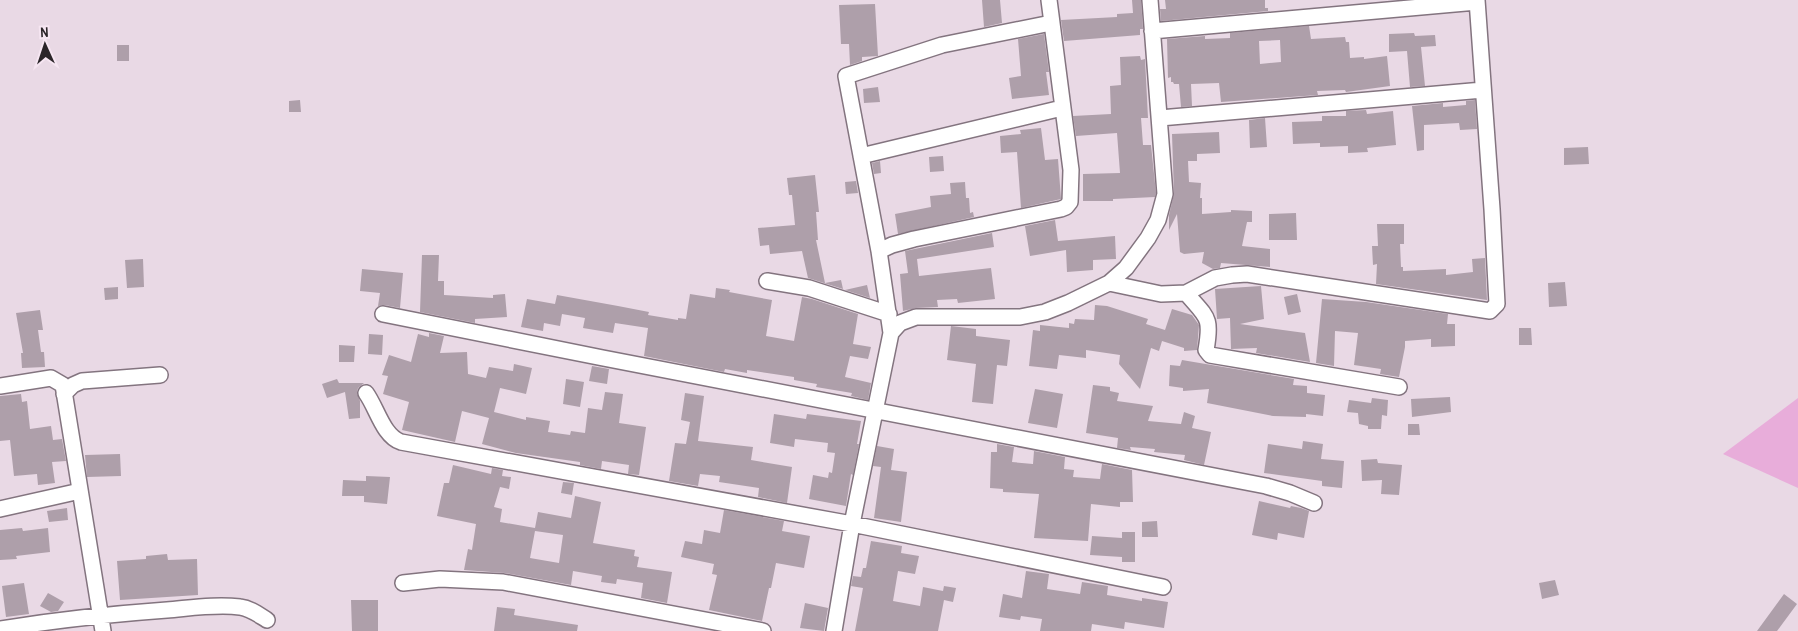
<svg xmlns="http://www.w3.org/2000/svg" width="1798" height="631" font-family="'Archivo Narrow',sans-serif">
<style>
.green{fill:#e8adda}
.building{fill:#ae9faa;fill-rule:evenodd}
.lines{fill:none;stroke-linecap:round;stroke-linejoin:round}
.minor-casing{stroke:#83747f;stroke-width:18}
.minor{stroke:#fff;stroke-width:15}
</style>
<rect width="100%" height="100%" fill="#e9d9e5"/>
<path class="green" d="M1798,398V488L1723,454Z"/>
<path class="building" d="M982,0H1000L1002,23L984,27Z
M1132,0H1141L1143,29H1140V35L1064,41L1061,20L1117,17V14L1133,13Z
M1165,0H1265V8H1268V11L1161,21L1160,9H1166Z
M875,4L878,56L862,57V61L850,65L849,44H841L839,5Z
M1309,26L1311,39L1345,37L1346,42H1349L1350,58L1364,57V59L1387,56L1390,86L1346,92L1345,90L1317,91L1318,95L1221,102L1219,83L1191,84L1192,106L1181,107L1179,84H1174L1173,82H1171V77L1168,78L1167,39L1205,36V39L1230,38V33ZM1280,40L1281,62L1260,64L1259,41Z
M1414,33L1415,36L1435,35L1436,46L1421,47L1425,86L1410,87L1407,51L1389,52V34Z
M1044,34L1049,72H1046L1049,95L1012,99L1009,78L1021,76L1018,39Z
M117,45H129V61H117Z
M1140,56L1141,60L1145,59L1148,118H1141L1143,145H1151L1156,193L1155,197L1113,199V201H1083V174L1120,173L1117,133L1076,136L1073,116L1111,114L1110,86L1121,85L1120,57Z
M878,87L880,102L864,103L863,89Z
M300,100L301,112H289V101Z
M1475,100L1477,129L1460,130L1459,123L1424,125V150L1417,151L1412,106L1443,103V107L1466,105V101Z
M1366,110L1367,114L1393,111L1396,145L1367,148L1368,152L1348,153V146L1320,147V143L1293,144L1292,122L1322,121V116H1346V111Z
M1265,118L1267,147L1250,148L1249,120Z
M1041,128L1045,160L1058,159L1061,199L1021,208L1017,152L1001,153L1000,136L1021,134L1020,130Z
M1219,132L1220,153L1197,154V161H1188L1189,182L1201,183L1200,198H1202V214L1231,212V210L1252,211V222H1247L1242,246L1270,249V267L1221,263L1220,268L1213,269L1202,263L1204,252L1184,254L1180,252L1177,214L1169,230V215L1174,194L1172,134Z
M1588,147L1589,164L1564,165V148Z
M943,156L944,171L930,172L929,157Z
M880,161L881,173L874,174L872,163Z
M815,175L819,212H816L818,240H816L825,283L841,280L843,289L808,278L802,251L770,254L769,245L760,246L758,228L795,225L792,195H789L787,178Z
M856,181L858,193L846,194L845,182Z
M965,182L966,198H969L970,213L973,212L974,217L898,234L895,214L931,207L930,196L951,194L950,183Z
M1296,213L1297,240H1269V214Z
M1055,220L1058,241L1115,236L1116,259L1093,260V270L1067,272L1066,250L1030,256L1025,226Z
M1377,224H1404V244H1400L1401,267H1403V271L1446,269V275L1473,272L1472,259L1485,258L1487,300L1376,284L1377,264L1373,265L1372,246H1378Z
M992,233L994,247L917,259L919,276L991,268L995,299L958,303L957,299L937,300L938,307L916,308L903,311L900,274L908,273L905,251Z
M422,255H439L438,281H444V295L493,298V295L505,294L507,317L475,319V323L420,312Z
M143,259L144,287L127,288L125,260Z
M362,269L403,273L400,308L385,305L378,306L380,293L360,291Z
M1565,282L1567,306L1549,307L1548,283Z
M867,285L870,298L845,290Z
M1261,286L1264,319L1240,324L1305,333L1310,362L1256,353L1257,348L1231,349L1230,318L1217,319L1215,289Z
M118,287V299L105,300L104,288Z
M716,288L730,290L729,292L772,300L766,336L794,341L802,297L812,299L858,314L853,344L871,347L868,359L850,356L845,377L871,383L868,400L851,396L852,393L816,387L817,384L794,380V377L747,370V373L725,369L724,372L644,356L648,328L615,323L613,333L583,328L585,318L562,314L560,326L544,323L543,331L521,327L527,299L555,304L557,295L618,306L649,312L648,315L678,320V318L686,319L690,294L715,298Z
M1297,294L1301,312L1288,315L1284,297Z
M1322,299L1366,302L1448,314L1447,324H1455V346L1431,347V339L1405,341V347L1399,377L1380,374L1381,369L1354,365L1358,333L1335,331L1334,366L1316,363Z
M1095,305L1107,306L1148,319L1146,324L1165,330L1172,309L1192,315L1199,325L1197,350L1184,351V348L1162,341L1159,351L1151,348L1140,389L1119,364L1120,355L1086,350V358L1059,355L1057,369L1029,366L1033,330L1040,331V325L1069,328V323L1074,324L1075,319L1094,320Z
M40,310L43,330H38L41,352H44L45,367L22,368L21,353H23L16,313Z
M951,326L976,329V336L1010,340L1007,366L997,365L993,404L972,402L976,364L947,360Z
M1519,328H1531L1532,345H1519Z
M429,333L444,336L440,353L467,352L468,374L486,378L489,367L513,371L514,364L532,368L526,394L500,388L494,412L526,420V417L550,421L548,432L570,435L571,431L585,433L588,408L602,410L605,392L623,394L619,423L646,427L639,475L628,474L629,465L602,461L601,469L580,465V462L516,453L482,444L489,418L462,411L455,442L402,430L409,402L383,394L388,376L382,375L389,355L411,362L418,334L429,337Z
M369,334L383,335L382,355L368,354Z
M339,345L355,346L354,362H339Z
M1182,360L1294,379L1293,385L1307,386V393L1325,395L1323,416L1306,414V417L1273,416L1207,403L1209,389L1183,391V388L1169,386L1170,365L1180,366Z
M592,366L609,369L607,384L589,381Z
M337,379L339,383H364L358,388L357,393L360,401V418L349,419L345,392L327,398L322,384Z
M566,379L584,382L580,407L563,404Z
M1093,385L1110,387V391L1119,393L1117,401L1153,406L1148,421L1181,424L1184,412L1195,416L1192,428L1211,432L1204,465L1184,460L1185,455L1154,452L1155,449L1130,447L1131,450L1117,448L1118,438L1086,433Z
M1035,389L1063,394L1057,428L1028,423Z
M685,393L704,396L698,441L753,447L751,460L792,467L787,503L758,497L759,488L719,482L720,476L700,474L698,486L669,481L675,443L686,444L690,422L681,420Z
M21,394L22,402L27,401L30,429L51,426L53,440L62,439L66,461L52,462L55,483L38,485L37,474L14,476L10,440L0,441V396Z
M1450,397L1451,412L1412,417L1411,399Z
M1372,398L1388,400L1387,416L1382,415L1381,429H1368V426L1359,424L1358,413L1347,412L1349,400L1371,403Z
M774,414L806,419L807,414L861,421L857,444H859L853,475L851,474L846,506L809,499L813,475L828,478L829,472L832,473L835,453L827,452L828,443L795,439L794,447L770,443Z
M1408,424H1419L1420,435H1408Z
M1303,441L1323,444L1321,459L1344,461L1342,488L1322,486V481L1264,473L1268,444L1302,449Z
M997,444L1014,447L1012,462L1033,464L1034,451L1065,457L1064,469L1074,470L1073,477L1100,479L1102,464L1132,470L1133,502H1120V507L1091,504L1088,541L1034,538L1039,494L1003,492V489L990,488L991,452H997Z
M877,446L894,449L891,470L907,472L901,522L874,518L881,467L873,466Z
M120,454L121,476L87,477L85,455Z
M1377,459L1378,463L1402,465L1399,495L1381,494L1382,480L1362,481L1361,460Z
M453,465L491,474L492,468L503,470L502,476L511,477L509,489L500,487L494,507L502,509L500,522L535,528L538,512L571,518L575,496L601,502L593,543L635,550L634,556L639,557L637,567L672,572L667,603L641,598L643,583L617,579L616,584L601,582L602,576L573,571L571,585L505,573L464,570L468,549L472,550L476,524L437,516L444,483H449ZM535,531L563,535L559,563L530,558Z
M366,476L390,477L387,504L364,502V496H342L343,480L366,481Z
M563,482L574,483L572,495L561,493Z
M1259,501L1290,508L1291,506L1301,508L1309,511L1304,538L1278,533L1277,540L1252,535Z
M67,508L68,520L49,522L47,511Z
M724,510L784,521L782,531L810,536L804,568L776,563L771,588H769L762,621L709,610L717,575L712,574L714,564L681,557L685,541L702,544L704,530L720,533Z
M1157,521L1158,537H1142V522Z
M22,528L23,531L48,528L50,552L16,556L17,559L0,560V530Z
M1122,532H1135V562H1122V557L1090,555L1092,536L1122,538Z
M871,541L902,546L901,553L919,556L915,574L898,571L893,601L920,606L923,587L943,591L944,586L956,588L953,602L944,600L938,631H855L863,588L851,586L853,576L861,577L863,568H866Z
M167,554L168,560L197,559L198,595L120,600L117,561L146,559V556Z
M1026,571L1049,574L1047,589L1080,594L1082,582L1108,586L1107,595L1142,601V598L1168,602L1164,628L1125,622L1124,629L1092,624L1091,631H1040L1042,619L1021,616L1020,620L999,617L1003,594L1022,598Z
M1555,580L1559,595L1542,599L1539,583Z
M24,583L29,614L6,617L2,586Z
M48,593L64,602L58,611L51,612L40,606Z
M1784,594L1797,604L1777,631H1757Z
M351,600H378V631H352Z
M805,603L828,608L824,631L800,628Z
M497,607L515,609L514,615L578,625L577,631H494Z"/>
<g class="lines">
<defs>
<path id="minor" d="M1152,31L1477,2
M1160,118L1483,90
M861,156L1062,108
M879,251L892,245L914,239L1061,209L1066,207L1070,202L1071,170L1049,0
M767,281L809,288L889,314
M1109,283L1161,294L1186,293L1215,278L1232,275L1247,274L1490,311L1497,304L1492,209L1477,0
M1186,293C1207,318 1212,316 1206,350L1210,355L1399,387
M383,314L603,358L1266,486L1290,493L1314,503
M891,333L879,251L846,76L942,45L1051,23
M0,386L51,378L63,385L103,631
M366,393C377,408 383,436 401,442L852,524L1163,587
M64,394L73,385L82,381L160,375
M0,509L80,491
M403,583L440,579L503,582L763,631
M0,629C56,620 111,614 167,610C191,608 216,604 240,607C250,608 259,615 267,620
M834,631L852,524L891,333L900,323L916,317H1020L1045,312L1068,303L1109,283L1126,268L1148,238L1158,220L1165,194L1150,0"/>
</defs>
<use href="#minor" class="minor-casing"/>
<use href="#minor" class="minor"/>
</g>
<g transform="translate(45 45) rotate(357)" stroke="#f6e6f2" stroke-width="4" paint-order="stroke">
<path d="M0-4L9 19L0 12L-9 19Z" fill="#2b2529"/>
<text y="-8" font-size="14" font-weight="bold" text-anchor="middle" fill="#2b2529">N</text>
</g>
</svg>
